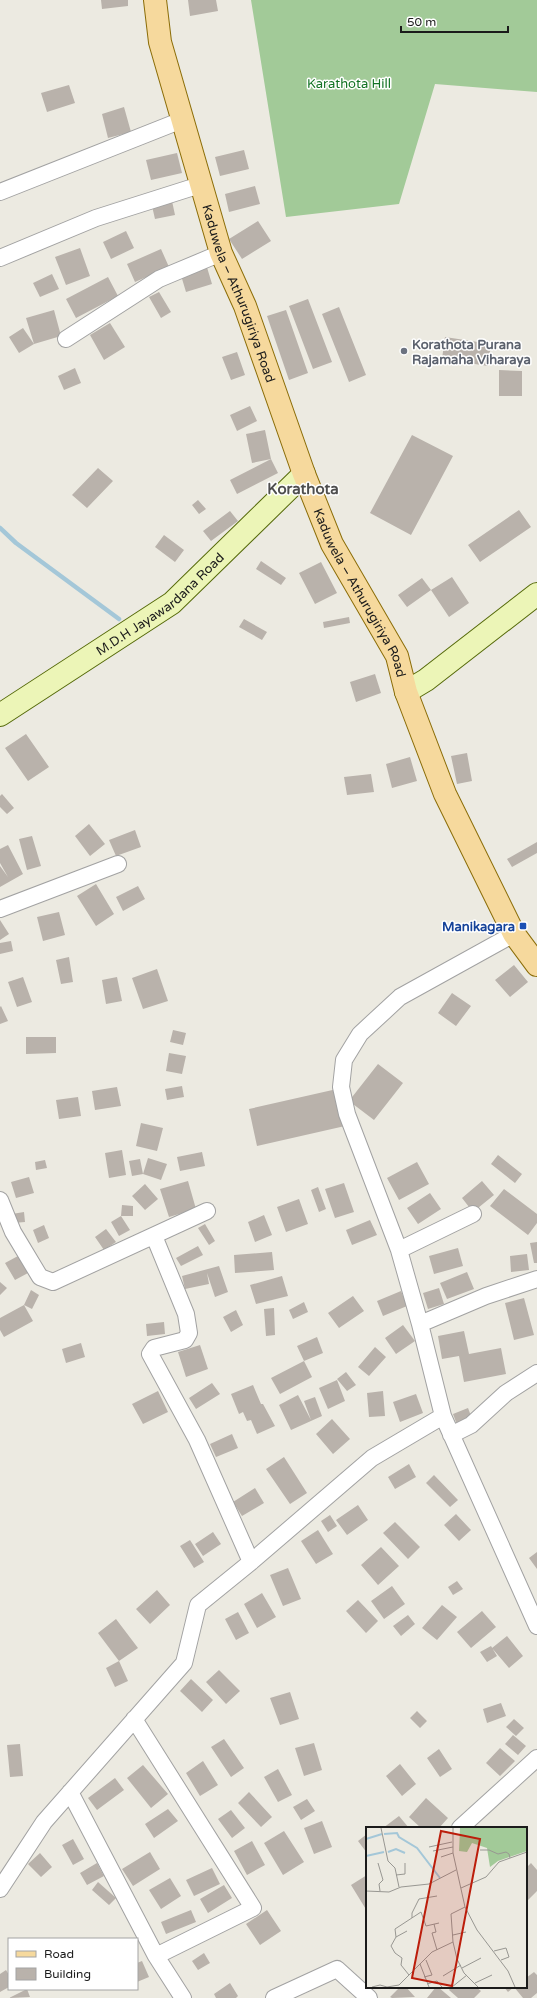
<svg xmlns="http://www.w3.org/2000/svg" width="537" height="1998" font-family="'Varela Round',sans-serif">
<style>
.forest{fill:#a2ca98}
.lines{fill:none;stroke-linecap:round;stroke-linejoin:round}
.stream{stroke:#a4c7d8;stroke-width:4.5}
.building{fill:#b9b2ab}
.street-casing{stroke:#a2a2a2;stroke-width:18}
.secondary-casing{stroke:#566a0a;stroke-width:24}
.primary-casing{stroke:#8b6d08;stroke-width:24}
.street{stroke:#fff;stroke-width:16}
.secondary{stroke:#ecf5b7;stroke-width:22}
.primary{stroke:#f6d99d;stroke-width:22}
.worship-dot{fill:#6b7280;stroke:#fff;stroke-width:1.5}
.transit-dot{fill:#1a4fb4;stroke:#fff;stroke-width:1.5}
.labels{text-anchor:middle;stroke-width:3;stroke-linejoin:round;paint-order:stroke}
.park-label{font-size:13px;fill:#117223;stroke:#fff}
.street-label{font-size:13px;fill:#1b1b1b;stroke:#fff}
.worship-label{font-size:13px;font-weight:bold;fill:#5b616d;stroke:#fff;text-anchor:start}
.transit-label{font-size:13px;font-weight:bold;fill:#164399;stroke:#fff;text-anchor:end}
.quarter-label{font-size:15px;font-weight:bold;fill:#4e4e4e;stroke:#fff}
.inset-river{fill:none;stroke:#a4c7d8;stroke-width:2}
.inset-road{fill:none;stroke:#989792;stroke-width:1}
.view{fill:#bc1d0b;fill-opacity:0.15;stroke:#bc1d0b;stroke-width:2}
.inset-edge{fill:none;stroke:#1b1b1b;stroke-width:2}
</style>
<rect width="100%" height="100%" fill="#eceae1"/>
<path class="forest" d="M251,0H537V92L435,84L399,204L286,217Z"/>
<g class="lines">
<path class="stream" d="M0,528L16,543L119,619"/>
</g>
<path class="building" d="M101,0H128V6L102,9Z
M188,0H216L218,11L190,16Z
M69,85L75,103L47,112L41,93Z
M124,107L131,132L108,138L102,114Z
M244,150L249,169L220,176L215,157Z
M177,153L182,173L151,180L146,160Z
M255,186L260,204L229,212L225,194Z
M172,201L175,215L155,219L152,206Z
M258,221L271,241L242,259L229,239Z
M126,231L134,248L111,259L103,242Z
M80,248L90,276L66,285L55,257Z
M161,249L169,267L135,282L127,264Z
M206,264L212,284L186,292L180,272Z
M52,274L59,289L40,297L33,283Z
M108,277L118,296L76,318L66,299Z
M159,292L171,312L161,318L149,297Z
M308,299L332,362L313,369L289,306Z
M339,307L366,375L349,382L322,314Z
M54,310L61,336L34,344L19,353L9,337L23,328L34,344L26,318Z
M286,310L308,373L289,380L267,316Z
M110,323L125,347L104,360L90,335Z
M445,337L491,344L488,366L442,359Z
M237,352L245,375L231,380L222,357Z
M75,368L81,383L64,390L58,376Z
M499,370L522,371V396H499Z
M250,406L257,421L237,431L230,415Z
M265,430L271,459L252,463L246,434Z
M412,435L453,456L411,535L370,513Z
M271,459L278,473L237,494L230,480Z
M98,468L113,481L87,508L72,495Z
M198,500L206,509L199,514L192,505Z
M519,510L531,527L480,562L468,545Z
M230,511L238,521L211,541L203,531Z
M164,535L184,550L175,562L155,547Z
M261,561L286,578L281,585L256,569Z
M321,562L337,593L315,604L299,573Z
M452,577L469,603L449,617L431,590Z
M422,578L431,590L407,607L398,595Z
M349,617L350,623L324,628L323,622Z
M244,619L267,632L262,640L239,627Z
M375,674L381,693L356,702L350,682Z
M26,734L49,767L28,781L5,748Z
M467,753L472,781L457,784L451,756Z
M410,757L417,781L392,788L386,764Z
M371,774L374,792L347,795L344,777Z
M2,794L14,808L7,814L0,807V796Z
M89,824L105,844L90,856L75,836Z
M135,830L141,847L116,856L109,840Z
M32,836L41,866L27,870L19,839Z
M537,842V853L512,867L507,859Z
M8,845L23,874L0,887V866L8,877L0,863V849Z
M96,884L114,914L96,926L77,896Z
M138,886L145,899L123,911L116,897Z
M59,912L65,935L43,941L37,917Z
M0,920L9,934L0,940Z
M11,941L13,951L0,954V943Z
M69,957L73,982L61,984L56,960Z
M514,965L528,982L510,997L495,980Z
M157,969L168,1001L143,1009L132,978Z
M23,977L32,1002L17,1007L8,982Z
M117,977L122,1001L106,1004L102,980Z
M452,993L471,1006L456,1026L438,1013Z
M1,1006L8,1021L0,1024V1007Z
M173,1030L186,1033L183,1045L170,1042Z
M26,1037H56V1053L26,1054Z
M169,1053L186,1056L182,1074L166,1071Z
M378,1064L403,1083L374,1120L349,1101Z
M182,1086L184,1097L167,1100L165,1089Z
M117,1087L121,1106L95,1110L92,1091Z
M337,1089L345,1126L257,1146L249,1109Z
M78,1097L81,1116L59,1119L56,1100Z
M141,1123L163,1128L157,1151L136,1146Z
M122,1150L126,1175L109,1178L105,1153Z
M202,1152L205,1166L180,1171L177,1157Z
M498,1155L522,1174L515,1183L491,1164Z
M148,1158L167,1164L161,1180L143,1174Z
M140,1159L143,1174L132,1176L129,1161Z
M45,1160L47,1168L36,1170L35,1162Z
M417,1162L429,1184L399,1200L387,1178Z
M29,1177L34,1193L16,1198L11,1182Z
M188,1181L196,1209L169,1217L160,1189Z
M482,1181L494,1195L473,1212L462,1198Z
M344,1183L354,1212L335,1218L325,1189Z
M145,1184L158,1199L145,1210L132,1196Z
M318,1187L326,1209L319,1212L311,1190Z
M504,1189L537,1214V1223L528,1235L490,1206Z
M430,1193L441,1209L418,1224L407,1208Z
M299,1199L308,1224L286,1232L277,1207Z
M122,1205L133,1206V1216H121Z
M24,1212L25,1222L13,1223L12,1214Z
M264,1215L272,1235L255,1242L248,1222Z
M121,1216L130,1230L119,1236L111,1222Z
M370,1220L377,1235L352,1245L346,1230Z
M205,1224L215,1241L209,1245L198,1228Z
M44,1225L49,1238L38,1243L33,1230Z
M106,1229L116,1242L104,1250L95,1237Z
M537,1242V1263H534L530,1243Z
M198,1246L203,1255L181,1266L176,1258Z
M458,1248L463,1266L434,1274L429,1256Z
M272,1252L274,1270L235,1273L234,1255Z
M527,1254L529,1270L511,1272L510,1256Z
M18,1256L28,1273L15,1280L5,1263Z
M219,1266L228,1292L215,1297L207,1273L209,1284L185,1289L182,1276Z
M467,1272L474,1289L447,1299L440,1283Z
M282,1276L288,1296L256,1304L250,1285Z
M0,1282L7,1288L0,1295Z
M439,1288L444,1304L428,1309L423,1293Z
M31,1290L39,1295L32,1309L24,1305L33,1321L4,1337L0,1330V1318L24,1305Z
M401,1291L407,1306L383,1316L377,1301Z
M353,1296L364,1311L339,1328L328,1313Z
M524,1298L534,1335L514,1340L505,1303Z
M304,1302L308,1312L293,1319L289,1310Z
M274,1308L275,1335L266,1336L264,1309Z
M236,1310L243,1325L231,1332L223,1317Z
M164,1322L165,1334L147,1336L146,1324Z
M403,1325L415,1341L396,1354L385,1338Z
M464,1331L469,1354L501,1348L506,1374L464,1382L459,1356L442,1359L438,1336Z
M317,1337L323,1353L304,1361L297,1346Z
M81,1343L85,1357L66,1363L62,1349Z
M200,1345L208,1369L186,1377L178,1352Z
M375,1347L386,1357L369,1376L358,1367Z
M304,1361L312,1377L280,1394L271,1378Z
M346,1372L356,1385L347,1391L337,1379Z
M337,1380L345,1401L328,1409L319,1388Z
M212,1383L220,1394L196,1409L189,1398Z
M253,1385L261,1404H263L275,1426L257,1434L251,1420L247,1421L243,1412L239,1414L231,1394Z
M158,1391L168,1412L143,1424L132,1404Z
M383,1391L385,1416L369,1417L367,1393Z
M416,1394L423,1413L400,1422L393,1402Z
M298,1395L311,1420L304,1401L315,1397L322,1416L291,1430L279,1405Z
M468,1408L474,1424L459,1430L453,1414Z
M332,1419L350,1439L333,1454L316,1434Z
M232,1434L238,1448L216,1457L210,1444Z
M284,1457L307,1493L290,1504L266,1469Z
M409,1464L416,1477L395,1489L388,1477Z
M434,1475L458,1500L450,1507L426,1483Z
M255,1488L264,1503L242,1516L233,1502Z
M358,1505L368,1520L347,1535L336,1520Z
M456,1514L471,1530L459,1541L444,1525Z
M330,1515L337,1526L328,1532L321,1521Z
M395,1522L420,1547L408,1559L383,1533Z
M318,1530L333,1554L316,1564L301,1541Z
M213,1532L221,1544L203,1556L195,1544Z
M190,1540L204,1562L194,1568L180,1546Z
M381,1547L399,1566L378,1585L361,1565Z
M537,1552V1569L529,1558Z
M288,1568L301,1599L283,1606L270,1575Z
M457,1581L463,1589L453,1595L448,1587Z
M392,1586L405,1604L384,1619L371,1601Z
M157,1590L170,1605L150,1624L136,1609Z
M262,1593L276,1617L257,1628L244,1604Z
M358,1600L378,1621L366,1633L346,1611Z
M442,1605L457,1617L437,1640L422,1628Z
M482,1611L496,1627L471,1648L457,1632Z
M238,1612L249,1633L236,1640L225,1619Z
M408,1615L415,1624L401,1636L393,1626Z
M116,1619L138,1648L119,1661L98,1633Z
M507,1636L523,1656L509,1668L492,1648Z
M491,1646L497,1656L487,1662L480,1652Z
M119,1661L128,1681L115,1687L106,1668Z
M219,1670L240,1691L226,1704L206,1682Z
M191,1679L213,1700L202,1712L180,1691Z
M290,1692L299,1719L280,1725L270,1698Z
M501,1703L506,1716L487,1723L483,1709Z
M417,1711L427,1721L420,1728L410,1718Z
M514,1719L524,1728L516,1736L506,1727Z
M513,1735L526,1746L518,1755L505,1744Z
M224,1739L244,1768L231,1777L211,1747Z
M314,1743L322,1770L304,1776L295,1748Z
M20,1744L23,1776L10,1777L7,1745Z
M500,1748L515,1761L500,1776L486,1763Z
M439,1749L452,1769L440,1777L427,1758Z
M203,1761L218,1785L200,1796L186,1773Z
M400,1764L416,1784L402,1796L386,1776Z
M143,1765L168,1794L151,1808L127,1778Z
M278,1769L292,1795L278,1802L264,1777Z
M115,1778L124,1790L97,1810L88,1798Z
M249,1792L272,1817L261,1827L238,1803Z
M426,1798L448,1818L439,1828H421L409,1817Z
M307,1799L315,1811L301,1820L293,1807Z
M168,1809L178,1821L154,1838L145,1824Z
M231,1810L245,1828L232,1838L218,1819Z
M399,1816L409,1828H383Z
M322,1821L332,1847L314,1854L304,1828Z
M284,1831L304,1862L283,1875L264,1843Z
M367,1834V1853L358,1841Z
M73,1839L84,1859L73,1865L62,1845Z
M252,1841L265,1865L247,1875L234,1851Z
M150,1852L160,1869L133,1886L122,1869Z
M40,1853L52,1867L41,1877L28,1864Z
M97,1863L104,1876L87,1885L80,1873Z
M531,1863L537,1870V1891L526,1902V1868Z
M212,1868L220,1884L194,1896L186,1880Z
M367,1875V1911L351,1885Z
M170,1878L181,1896L161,1909L149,1890Z
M98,1882L116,1898L109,1905L92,1890Z
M224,1885L232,1898L208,1913L200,1899Z
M191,1910L196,1922L166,1934L161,1922Z
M267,1910L281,1931L260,1945L246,1924Z
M204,1953L210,1963L198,1970L192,1961Z
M142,1961L149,1977L137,1982V1963Z
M6,1970L9,1975V1987L0,1992V1974Z
M534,1972L537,1975V1993L531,1998H523L514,1987L508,1992L504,1987H526V1978Z
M230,1983L238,1996L236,1998H216L214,1994Z
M400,1987H406L415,1997L392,1998L390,1997Z
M436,1987H438L451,1998H427Z
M451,1987H476L481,1991L474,1998H458L449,1990Z
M27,1989L30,1997L9,1998Z"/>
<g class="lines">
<defs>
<path id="street" d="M0,192L182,120
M0,258L96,218L200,185
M66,339L159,279L221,253
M0,909L118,864
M514,934L400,997L360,1034L344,1060L341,1087L347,1114L399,1250L420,1324L443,1416L537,1626
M0,1200L13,1232L40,1277L53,1282L207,1211
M154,1236L186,1314L189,1333L185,1340L154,1348L150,1354L197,1440L251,1562
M399,1250L473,1214
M420,1324L486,1296L537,1279
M451,1435L471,1425L506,1393L537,1373
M134,1719L253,1908L156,1956
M70,1792L156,1956L183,1998
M460,1828L537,1758
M0,1889L44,1822L184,1663L198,1605L251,1562L372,1458L443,1416
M274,1998L337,1969L369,1998"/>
<g id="secondary">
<path d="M406,692L426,680L537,594"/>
<path id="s1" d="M0,715L172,603L304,474"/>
</g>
<g id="primary">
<path id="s2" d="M155,0L160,42L221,253L245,306L304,474L332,544L397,656L406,692L445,794L514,934L537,965"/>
</g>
</defs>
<use href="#street" class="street-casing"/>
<use href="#secondary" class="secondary-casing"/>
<use href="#primary" class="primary-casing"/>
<use href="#street" class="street"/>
<use href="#secondary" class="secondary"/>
<use href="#primary" class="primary"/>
</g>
<circle class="worship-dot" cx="404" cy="351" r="4"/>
<rect class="transit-dot" x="519" y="922" width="8" height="8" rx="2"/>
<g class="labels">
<g class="park-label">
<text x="349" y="88">Karathota Hill</text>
</g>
<g class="street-label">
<text dy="5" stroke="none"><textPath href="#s2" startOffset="306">Kaduwela – Athurugiriya Road</textPath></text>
<text dy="5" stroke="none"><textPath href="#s2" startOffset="630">Kaduwela – Athurugiriya Road</textPath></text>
<text dy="5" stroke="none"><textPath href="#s1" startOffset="195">M.D.H Jayawardana Road</textPath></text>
</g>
<g class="worship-label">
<text x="412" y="349">Korathota Purana<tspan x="412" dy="15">Rajamaha Viharaya</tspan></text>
</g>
<g class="transit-label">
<text x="515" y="931">Manikagara</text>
</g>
<g class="quarter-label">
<text x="303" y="494">Korathota</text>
</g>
</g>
<g transform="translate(366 1827)">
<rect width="161" height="161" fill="#eceae1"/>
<path d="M94,1H161V24L132,34L124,40L121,21L106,16L101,25L93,24Z" fill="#a2ca98"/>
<path class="inset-river" d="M18,7L31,6L33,10L51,21L74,51M0,12L16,7M22,25L30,22L39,26M0,29L18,25"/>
<path class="inset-road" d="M15,1L22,34L29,41L33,60M87,1V26L99,80L111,103L142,144L149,160M63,20L86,15M114,23H123L132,27L140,25L143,27L144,31M67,24L87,20M75,30L87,26M12,36L17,53L13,57L14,64M30,48L39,47V36M95,61L120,50L133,35L161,25M0,64L23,65L35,60L63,57L90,43M99,80L85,87L87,115L91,132L98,146L112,160M46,91V86L53,72L71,69M68,97L70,105L66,106L71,123M87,108L100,105M30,110L41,104M128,124L140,121L143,130L135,133M54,137L63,160M96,141L115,131M43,148L35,138L36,131L29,126L25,119L30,110L29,102L55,85L60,99L73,96M77,149L95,138M58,150L66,148L60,133M109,156L126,148M61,157L71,154L76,160M6,160L14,158L21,160L33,158L66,125L87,115M86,160L101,148"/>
<path class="view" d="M75,4L114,12L86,159L46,151Z"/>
<rect width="161" height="161" class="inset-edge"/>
</g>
<rect x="8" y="1938" width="130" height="52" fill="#ffffff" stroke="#a4a4a4"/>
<rect x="16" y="1951" width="20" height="6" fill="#f6d99d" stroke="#a4a4a4"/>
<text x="44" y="1958" font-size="12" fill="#1b1b1b">Road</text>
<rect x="16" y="1968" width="20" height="12" fill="#b9b2ab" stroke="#a4a4a4"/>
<text x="44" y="1978" font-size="12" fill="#1b1b1b">Building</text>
<path d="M401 26v6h107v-6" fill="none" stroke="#1b1b1b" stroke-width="2"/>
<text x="407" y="26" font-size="12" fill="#1b1b1b" stroke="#ffffff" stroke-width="3" paint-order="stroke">50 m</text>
</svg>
